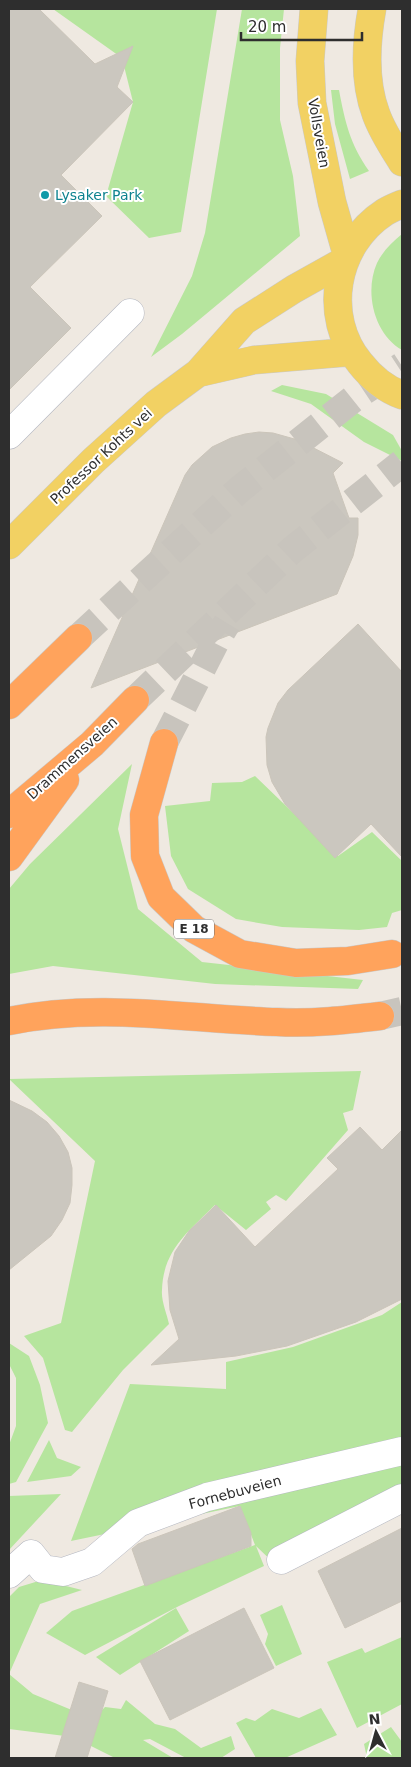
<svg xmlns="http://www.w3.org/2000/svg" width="411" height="1767" font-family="'DejaVu Sans',sans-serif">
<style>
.green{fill:#b6e59e}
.building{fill:#cbc7bf;stroke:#cbc5ba}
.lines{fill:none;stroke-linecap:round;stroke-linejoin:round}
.highway-tunnel{stroke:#c8c4bd;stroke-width:28;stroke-dasharray:28 14;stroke-linecap:butt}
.minor-casing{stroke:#b4b7c1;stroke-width:29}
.major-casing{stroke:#c9c9c9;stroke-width:29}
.highway-casing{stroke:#c9c9c9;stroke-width:29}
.minor{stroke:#fff;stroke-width:28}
.major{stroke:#f2d163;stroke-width:28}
.highway{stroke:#ffa35c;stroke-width:28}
.culture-dot{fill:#0f9aa8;stroke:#fff;stroke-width:2}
.labels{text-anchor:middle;stroke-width:4;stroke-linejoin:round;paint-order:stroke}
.shield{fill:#fff;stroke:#6d6d6d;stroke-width:1}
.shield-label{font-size:12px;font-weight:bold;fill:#2e2e2e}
.street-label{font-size:14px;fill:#2e2e2e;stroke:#fff}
.culture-label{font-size:14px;fill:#0d838f;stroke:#fff;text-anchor:start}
</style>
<rect width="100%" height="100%" fill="#efe9e1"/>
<path class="green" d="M53,9H217L181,232L149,238L106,196L133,102L122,58Z
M242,9H284L280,48V120L293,176L300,236L182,334L151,357L192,276L205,233Z
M331,90H339C345,122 350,144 369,171L350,179L335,124Z
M402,234V350C374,334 364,292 377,263C383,251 392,242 402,234Z
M282,385L326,394L393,435L402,451V461L364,442L311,404L271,391Z
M132,764L118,829L138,909L202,962L363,980L358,989L215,984L53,966L9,974V889L30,864Z
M255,776L338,856L372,832L402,861V910L392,913L387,927L359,930L282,927L236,919L188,889L171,856L165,806L210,801L212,783L242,782Z
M361,1071L353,1110L343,1113L348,1130L286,1201L276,1195L266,1202L271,1209L246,1230L215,1205C189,1231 163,1250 162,1290C161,1301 167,1314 169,1324L123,1370L72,1432L65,1430L43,1358L24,1336L61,1323L95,1161L9,1079Z
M402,1302V1489L282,1571L256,1546L264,1566L179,1606L85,1655L46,1633L72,1611L255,1545L240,1506L71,1541L130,1384L226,1389V1362L293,1347L382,1315Z
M9,1343L29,1356L40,1385L48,1423L16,1482L9,1484V1445L16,1426V1378L9,1364Z
M49,1440L57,1458L81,1467L71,1476L27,1482Z
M61,1494L9,1550V1496Z
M42,1580L82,1590L40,1604L9,1674L33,1694L79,1713L102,1710L105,1707L121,1709L126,1700L155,1724L175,1729L201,1748L231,1736L235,1749L221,1758H186L150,1739L143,1740L173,1758H115L73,1737L9,1729V1597L19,1587Z
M282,1605L302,1654L276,1666L265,1644L268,1634L260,1615Z
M176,1608L189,1631L120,1675L96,1657Z
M402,1637V1704L357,1728L327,1662L362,1648L365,1653Z
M321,1708L337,1735L285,1758H256L236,1723L246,1718L255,1721L272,1709L299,1718Z
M391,1727L402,1742V1758H367L364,1744Z"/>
<path class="building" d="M9,9H39L95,64L133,46L117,87L133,102L61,175L102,216L30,287L71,328L9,390Z
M259,432L273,433L298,440L343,463L333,473L349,518H358V535L353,556L337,594L91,688L185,475L192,465L212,447L231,438L245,434Z
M358,624L402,672V857L371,824L335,858L285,804L272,782L267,765L266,737L268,728L278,703L288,690Z
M9,1100L32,1111L47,1122L59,1136L68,1152L72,1168V1185L70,1203L62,1220L51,1236L9,1270Z
M360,1127L382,1150L402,1130V1299L356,1322L287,1346L236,1356L151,1365L179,1339L170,1310L168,1281L175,1252L189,1231L216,1205L255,1247L338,1169L327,1158Z
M240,1506L251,1533V1546L145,1586L132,1549L138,1544Z
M402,1528V1601L345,1628L318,1571Z
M244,1608L274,1668L170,1720L140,1661Z
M79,1682L108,1691L87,1758H55Z"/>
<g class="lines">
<path class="highway-tunnel" d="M78,638L240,489L358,395L402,366
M135,700L292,550L402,463
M164,743L216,641L227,623
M380,1016L402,1011"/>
<defs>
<path id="minor" d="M9,435L130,313
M281,1560L402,1498
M9,1574L31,1554L43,1569L63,1572L92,1562L138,1523L207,1497L402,1451"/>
<path id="major" d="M314,9L310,61L312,103L332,202L347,255
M372,9C366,42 364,82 376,114C382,131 392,146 402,162
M402,204C397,206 390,209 385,212C334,245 322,317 360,363C371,377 385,389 402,395
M198,373L254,360L350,352
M9,545L93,461L156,404L198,373L244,321L294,289L344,261"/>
<path id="highway" d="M9,705L78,638
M164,743L144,815L145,856L161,897L194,929L240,954L296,963L348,961L392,954
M9,814L92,744L135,700
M9,857L65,780
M9,1021C98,1002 187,1019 277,1022C312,1024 346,1020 380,1016"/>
</defs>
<use href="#minor" class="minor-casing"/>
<use href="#major" class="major-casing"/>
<use href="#highway" class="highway-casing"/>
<use href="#minor" class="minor"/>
<use href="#major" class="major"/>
<use href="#highway" class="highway"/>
</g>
<circle class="culture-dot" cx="45" cy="195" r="5"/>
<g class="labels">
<rect class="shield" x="174" y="919.5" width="40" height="19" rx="4"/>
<g class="shield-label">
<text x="194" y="933">E 18</text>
</g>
<g class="street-label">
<text transform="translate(319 133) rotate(80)" y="5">Vollsveien</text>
<text transform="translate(101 456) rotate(-43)" y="5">Professor Kohts vei</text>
<text transform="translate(72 758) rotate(-42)" y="5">Drammensveien</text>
<text transform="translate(235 1492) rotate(-15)" y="5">Fornebuveien</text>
</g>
<g class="culture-label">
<text x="55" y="200">Lysaker Park</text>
</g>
</g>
<rect width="411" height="1767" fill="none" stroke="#2e2e2e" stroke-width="20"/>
<g transform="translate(376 1732) rotate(354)" stroke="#ffffff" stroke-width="4" paint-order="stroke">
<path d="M0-4L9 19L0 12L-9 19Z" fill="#2e2e2e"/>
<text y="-8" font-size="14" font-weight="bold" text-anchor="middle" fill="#2e2e2e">N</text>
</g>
<path d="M241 32v8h121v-8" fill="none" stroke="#2e2e2e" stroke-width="2.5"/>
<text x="248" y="32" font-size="15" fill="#2e2e2e" stroke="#ffffff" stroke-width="4" paint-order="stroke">20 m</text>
</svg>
